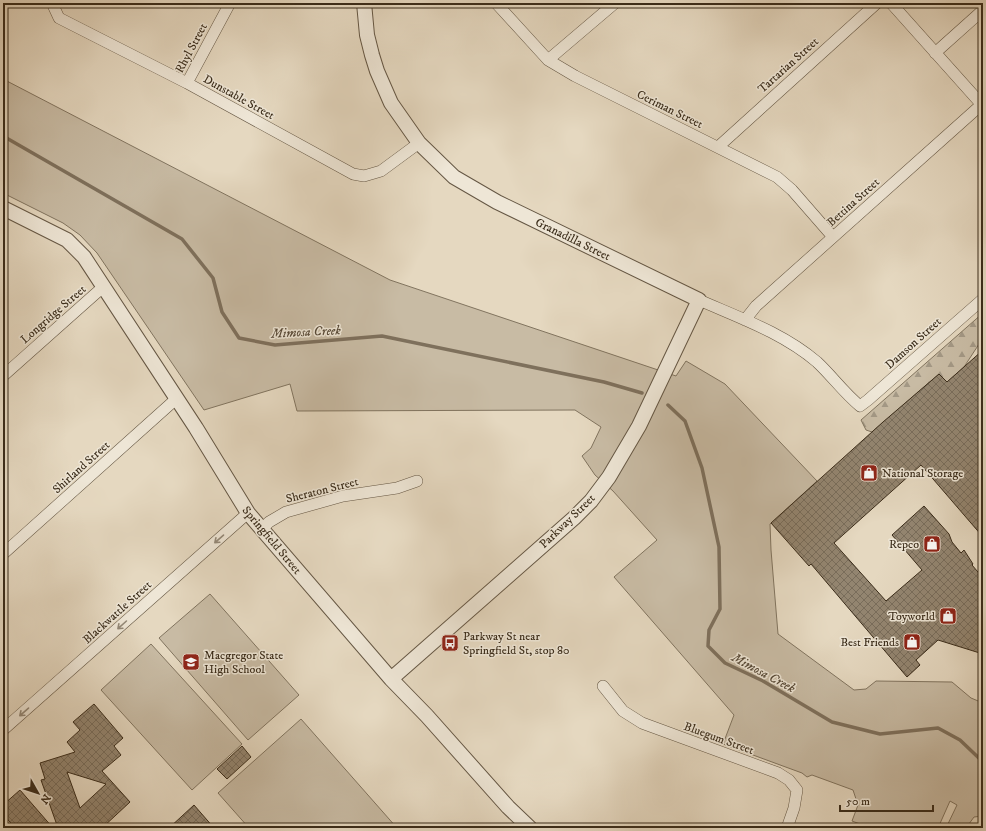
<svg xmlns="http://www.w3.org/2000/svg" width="986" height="831" font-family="'IM FELL DW Pica',serif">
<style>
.forest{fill:url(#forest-firs);stroke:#81745f}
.green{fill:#c8bba4;stroke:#81745f}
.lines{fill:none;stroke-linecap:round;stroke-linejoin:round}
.stream{stroke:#7e705c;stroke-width:3.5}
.building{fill:url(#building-cross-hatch);stroke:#3a2c1a;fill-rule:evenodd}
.minor-casing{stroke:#655744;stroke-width:12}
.tertiary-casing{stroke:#655744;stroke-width:16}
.minor{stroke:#eee6d6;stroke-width:11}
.tertiary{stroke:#eee6d6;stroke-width:14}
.oneway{stroke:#948978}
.labels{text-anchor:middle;stroke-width:3;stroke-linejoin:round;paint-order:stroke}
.street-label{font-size:12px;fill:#3a2c1a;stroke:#eee6d6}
.poi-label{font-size:12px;fill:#3a2c1a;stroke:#eee6d6;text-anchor:start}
.water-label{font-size:13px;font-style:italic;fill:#564836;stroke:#eee6d6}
</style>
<defs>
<pattern id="forest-firs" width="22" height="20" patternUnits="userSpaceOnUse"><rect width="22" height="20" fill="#c8bba4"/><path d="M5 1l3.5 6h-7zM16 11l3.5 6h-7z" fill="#a39885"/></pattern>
<pattern id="building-cross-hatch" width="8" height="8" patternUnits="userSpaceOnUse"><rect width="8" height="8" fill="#938570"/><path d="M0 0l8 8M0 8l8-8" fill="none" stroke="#796d5b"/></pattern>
</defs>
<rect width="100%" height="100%" fill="#e5d8c0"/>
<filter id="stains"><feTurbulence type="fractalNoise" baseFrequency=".005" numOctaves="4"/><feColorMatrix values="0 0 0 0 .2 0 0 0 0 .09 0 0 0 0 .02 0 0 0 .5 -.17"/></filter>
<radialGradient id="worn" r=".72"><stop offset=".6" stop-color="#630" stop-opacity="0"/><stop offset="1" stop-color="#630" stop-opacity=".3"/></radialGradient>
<path class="forest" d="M983,313V340L981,341L964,367L947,382L939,374L872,432L866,430L861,420Z"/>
<path class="green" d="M3,79L390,280L676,376L686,361L725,384L817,481L770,524L771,550L778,634L854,690L866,689L876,681L952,682L971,698L983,703V816L974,817L966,828H946L957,805L950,801L938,828H858L860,824L852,821L858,805L853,790L812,775L807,777L802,773L723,744L734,715L614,577L657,540L613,491L595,475L582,456L591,448L601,427L575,410L297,411L290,384L204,410L97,253L80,235L63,223L3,193Z
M210,594L299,695L248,740L159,638Z
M151,644L242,744L192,790L101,690Z
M301,719L397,828H249L218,793Z"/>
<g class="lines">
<path class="stream" d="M3,136L182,239L213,278L222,312L239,338L275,345L382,336L604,382L642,393
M668,405L685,421L702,468L719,547L720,609L709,630L708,646L725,663L763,681L832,722L880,734L938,728L960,740L983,762"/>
</g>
<path class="building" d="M983,350V537L921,465L834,543L886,601L922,570L892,535L924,506L949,534L952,542L961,553L964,550L973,564L972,565L983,578V654L938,640L916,660L920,665L907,677L811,564L809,566L771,523L883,422L939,374L947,382Z
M94,704L123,738L114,746L121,755L102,771L130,802L102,828H58L41,780L45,779L40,763L75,752L67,742L80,730L73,722ZM67,772L106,784L80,808Z
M242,746L251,757L227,779L217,769Z
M20,790L53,828H15L3,814V805Z
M194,805L214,828H169Z"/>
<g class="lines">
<defs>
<path id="minor" d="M52,3L59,18L187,83L353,174L364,176L381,171L419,143
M496,3L548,60L575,76L777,177L792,190L833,237
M891,3L983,106
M935,53L983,10
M548,60L615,3
M187,83L230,3
M718,147L877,3
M699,300C740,318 783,333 817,362C832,376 844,393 860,406L868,400L983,299
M745,320L756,306L981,105
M3,376L103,287
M262,529L269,522L286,512L343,496L397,488L417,481
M3,554L176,399
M603,686L623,711L642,723L778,773L789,780L797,790L794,808L787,828
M3,730L248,513"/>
<path id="tertiary" d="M364,3L367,35L372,55L377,71L391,103L419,143L454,177L497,202L699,300L639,426L609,477L591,501L574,518L391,679
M3,208L67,240L84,257L196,428L248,513L391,679L427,716L508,807L530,828"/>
</defs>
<use href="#minor" class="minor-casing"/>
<use href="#tertiary" class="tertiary-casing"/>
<use href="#minor" class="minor"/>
<use href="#tertiary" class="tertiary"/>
</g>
<defs><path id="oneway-shaft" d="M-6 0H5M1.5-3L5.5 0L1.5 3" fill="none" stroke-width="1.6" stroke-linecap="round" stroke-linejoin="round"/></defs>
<g class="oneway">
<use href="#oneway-shaft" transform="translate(219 539) rotate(139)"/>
<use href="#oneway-shaft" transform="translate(122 625) rotate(138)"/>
<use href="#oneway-shaft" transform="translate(24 712) rotate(139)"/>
</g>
<defs>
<symbol id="shop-square" viewBox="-11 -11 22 22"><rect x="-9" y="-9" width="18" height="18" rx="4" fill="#8f2418" stroke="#eee6d6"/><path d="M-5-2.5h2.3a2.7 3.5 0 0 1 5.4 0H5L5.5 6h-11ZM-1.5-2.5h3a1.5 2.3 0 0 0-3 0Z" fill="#fff"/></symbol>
<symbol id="bus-square" viewBox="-11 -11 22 22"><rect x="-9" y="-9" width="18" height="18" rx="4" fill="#8f2418" stroke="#eee6d6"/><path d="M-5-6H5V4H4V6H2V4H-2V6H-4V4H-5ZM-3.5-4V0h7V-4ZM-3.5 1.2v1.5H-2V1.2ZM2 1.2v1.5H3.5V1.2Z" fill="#fff"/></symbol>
<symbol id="school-square" viewBox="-11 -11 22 22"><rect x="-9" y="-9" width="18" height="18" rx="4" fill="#8f2418" stroke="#eee6d6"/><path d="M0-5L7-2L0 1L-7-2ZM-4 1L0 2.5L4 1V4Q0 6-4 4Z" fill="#fff"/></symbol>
</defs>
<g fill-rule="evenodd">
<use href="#shop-square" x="859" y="463" width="20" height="20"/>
<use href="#shop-square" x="922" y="534" width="20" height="20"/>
<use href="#shop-square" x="938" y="606" width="20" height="20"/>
<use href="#shop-square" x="902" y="632" width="20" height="20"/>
<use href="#bus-square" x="440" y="633" width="20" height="20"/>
<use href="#school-square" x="181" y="652" width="20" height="20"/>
</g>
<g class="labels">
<g class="street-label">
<text transform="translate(191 48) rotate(-62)" y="4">Rhyl Street</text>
<text transform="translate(788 65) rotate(-42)" y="4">Tartarian Street</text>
<text transform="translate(239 97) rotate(29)" y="4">Dunstable Street</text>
<text transform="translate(670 109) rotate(26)" y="4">Ceriman Street</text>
<text transform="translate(853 202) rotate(-42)" y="4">Bettina Street</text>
<text transform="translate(573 239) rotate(26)" y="4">Granadilla Street</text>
<text transform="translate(53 314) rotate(-41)" y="4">Longridge Street</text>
<text transform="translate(913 343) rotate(-42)" y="4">Damson Street</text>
<text transform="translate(81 467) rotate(-42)" y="4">Shirland Street</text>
<text transform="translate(322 490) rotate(-14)" y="4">Sheraton Street</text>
<text transform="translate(567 521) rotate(-44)" y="4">Parkway Street</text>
<text transform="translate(272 540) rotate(50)" y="4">Springfield Street</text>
<text transform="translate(117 612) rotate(-42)" y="4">Blackwattle Street</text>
<text transform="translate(719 738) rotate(20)" y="4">Bluegum Street</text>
</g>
<g class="poi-label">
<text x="882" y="477">National Storage</text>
<text x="919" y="548" text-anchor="end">Repco</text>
<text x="935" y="620" text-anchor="end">Toyworld</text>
<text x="463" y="640">Parkway St near<tspan x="463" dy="14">Springfield St, stop 80</tspan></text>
<text x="899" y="646" text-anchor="end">Best Friends</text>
<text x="204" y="659">Macgregor State<tspan x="204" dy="14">High School</tspan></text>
</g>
<g class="water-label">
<text transform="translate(306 331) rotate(-3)" y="5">Mimosa Creek</text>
<text transform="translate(764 672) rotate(28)" y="5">Mimosa Creek</text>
</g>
</g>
<rect width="986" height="831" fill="none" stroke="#e5d8c0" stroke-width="16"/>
<rect x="4" y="4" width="978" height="823" fill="none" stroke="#3a2c1a" stroke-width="2"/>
<rect x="8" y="8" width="970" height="815" fill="none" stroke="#3a2c1a"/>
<g transform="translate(38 793) rotate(129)" stroke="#eee6d6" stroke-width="3" paint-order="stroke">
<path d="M0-3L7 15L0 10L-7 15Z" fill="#3a2c1a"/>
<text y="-6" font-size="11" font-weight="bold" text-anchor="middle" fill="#3a2c1a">N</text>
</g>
<path d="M840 805v6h93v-6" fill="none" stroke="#3a2c1a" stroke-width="2"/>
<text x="846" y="805" font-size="12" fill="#3a2c1a" stroke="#eee6d6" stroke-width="3" paint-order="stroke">50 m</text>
<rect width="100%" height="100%" filter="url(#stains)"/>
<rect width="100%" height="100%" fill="url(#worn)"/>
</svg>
